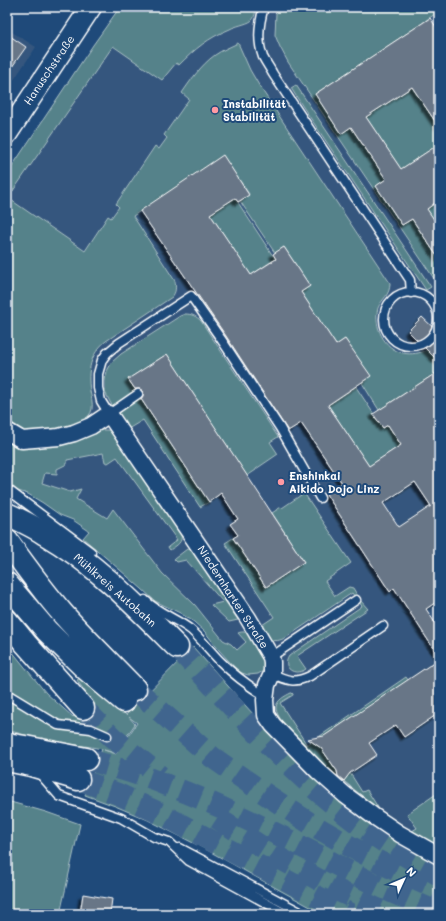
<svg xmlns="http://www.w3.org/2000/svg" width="446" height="921" font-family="Mali,sans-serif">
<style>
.built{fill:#35577e}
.green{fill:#54828a;stroke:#aac0c4;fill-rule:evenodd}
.building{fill:#677687;stroke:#fff;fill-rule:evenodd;filter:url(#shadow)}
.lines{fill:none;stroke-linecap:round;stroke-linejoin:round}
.motorway-tunnel{stroke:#41658e;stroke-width:22;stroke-dasharray:22 11;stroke-linecap:butt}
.service-casing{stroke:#fff;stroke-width:11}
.minor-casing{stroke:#fff;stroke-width:19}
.tertiary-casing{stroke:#fff;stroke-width:23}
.motorway-casing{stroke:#fff;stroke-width:25}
.service{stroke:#1f4a7a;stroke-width:8}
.minor{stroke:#1f4a7a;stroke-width:16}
.tertiary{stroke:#1f4a7a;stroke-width:20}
.motorway{stroke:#1f4a7a;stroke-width:22}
.poi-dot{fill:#ff9aa2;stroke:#1f4a7a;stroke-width:1.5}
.labels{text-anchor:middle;stroke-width:4;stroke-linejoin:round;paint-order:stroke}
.street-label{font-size:11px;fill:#fff;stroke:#1f4a7a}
.poi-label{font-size:11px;font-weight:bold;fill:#fff;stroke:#1f4a7a;text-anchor:start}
</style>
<defs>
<filter id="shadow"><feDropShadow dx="-3.5" dy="3.5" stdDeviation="1" flood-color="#0009"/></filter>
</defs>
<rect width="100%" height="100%" fill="#1f4a7a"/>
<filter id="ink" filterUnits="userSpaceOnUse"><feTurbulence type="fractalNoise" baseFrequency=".025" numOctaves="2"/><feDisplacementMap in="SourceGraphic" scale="8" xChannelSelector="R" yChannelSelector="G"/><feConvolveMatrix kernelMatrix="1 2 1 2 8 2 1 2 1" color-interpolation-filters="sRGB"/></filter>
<g filter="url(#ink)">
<path class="built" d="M120,7H439V846L412,831L379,809L349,786L334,774L286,727L213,626L195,605L162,573L7,462V174L93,45Z
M7,29L36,47L7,90Z"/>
<path class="green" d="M120,7H257C255,11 255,19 251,21C247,24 235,26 230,29C208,38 195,49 179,65L176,63L162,80L113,46L8,198L85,251L108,216L111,218L119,207L116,204L155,146L159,149L167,138L164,135L189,99L182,93C191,80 201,65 215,55C222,50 230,47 238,43L250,70L260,87L390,283C390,296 382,298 378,308C373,326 384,349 403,353C411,355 420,353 428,350L439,362V371L379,410L362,383L370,376L345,339L336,345L301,292L310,286L284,247L275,253L240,201L249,194L223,156L133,216L175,281C176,288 176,292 172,297L106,341C90,354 87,371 90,391C91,396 93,403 92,409C88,430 38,433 21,431C16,430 11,426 7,424V174L93,45Z
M280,7H439V18L435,14L418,26L315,94L341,133L351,127L386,179L376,186L402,225L412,219L439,259V276L437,277L439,280V286L288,62L280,47L275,35L276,13Z
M296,85L431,287L426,290L303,107L291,88Z
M412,87L439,127V144L401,169L366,117Z
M235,198L275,259L251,275L210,214Z
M439,200V227L427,209Z
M185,314C192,314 196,316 201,321L278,437L270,442L278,454L256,469V470L247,476L167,354L128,379L209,502L200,507L143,420L128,429L110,402L105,392V380L107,371L112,362L121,354L180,316Z
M356,387L383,428L388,425L401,445L369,466L328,405Z
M100,430H108L112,432L181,533C183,543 177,545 170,550L168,547L177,540L117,457L108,463L105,462L103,453L67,460V464L57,469V474L45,473L42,483L70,492L81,489L76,499L107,518L113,509L162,573L195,605L223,640L231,644L237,650L246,642L238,633C243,631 246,632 250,635L265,662L263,671L258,674L248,675L242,673L237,670L219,650L205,632L194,622L180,613L155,601L142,589L83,538L89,531L73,520L60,515L43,503L28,494L18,491L7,482V440L25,447L65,444L82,439L90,434Z
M304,493L351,563L325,581L335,596L349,587L353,588L360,600L368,609L297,656L306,669C295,677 281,668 289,656L362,606L352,593L287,637C272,645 268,639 259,627L274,617L225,543L233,538L266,587L304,562L272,513L281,507L282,508Z
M187,549H191L192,551L238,620L229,622L211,605L223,602L186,560L177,562L174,559Z
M7,645L46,693L73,717L91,701L77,680L82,677L111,701L126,715L193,647L262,724L309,773L407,846L439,865V914H323L207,850L148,820L115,806L85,795L102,749C88,746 75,745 62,743C43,740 25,735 7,730ZM129,717L137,723L116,754L104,750L115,753L135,724Z
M406,677L408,680L321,748L337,771L338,776L342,778L350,773L362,792L367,790L379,809C361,795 274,728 276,707C277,700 285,696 291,693H292L293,694V695L280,703L307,745Z
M439,792V846L412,831L417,828L407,814Z
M7,801L46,812L80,824L60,914H7Z"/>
<path class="building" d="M430,18L439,31V127L412,87L366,117L401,169L439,144V200L427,209L439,227V259L412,219L402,225L376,186L386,179L351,127L341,134L315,94Z
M7,34L26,47L7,74Z
M223,155L249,195L238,202L235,198L210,214L251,275L276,259L273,254L284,247L310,286L301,292L336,345L345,339L371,376L328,405L369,466L401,445L388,425L383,428L373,414L439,371V600L426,609L439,629V657L394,588L390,592L326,494L342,483L301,423L288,431L226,336L140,211ZM415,482L431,506L399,527L383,503Z
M422,317L439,333V362L408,331Z
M167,354L304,562L266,587L233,538L238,535L230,524L238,519L221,493L209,502L141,399L143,396V391L140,389H135L128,379Z
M439,659V713L404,737L396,725L369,743L377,755L350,773L344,781L338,776L337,771L321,748L308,739L324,736Z
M83,894L112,899L110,914H80Z"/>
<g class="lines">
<path class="motorway-tunnel" d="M177,647C237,711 295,779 367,830C390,847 414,861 439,875
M135,689L212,757L261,791L308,822L351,847L401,873L439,890
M83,708L112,737L160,776
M86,759C113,767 140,774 167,785C240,812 308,851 378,886C398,895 419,904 439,913
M78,779L118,794L161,814L350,914
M217,818L281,859L341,892L388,914"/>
<defs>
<path id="service" d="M264,7C259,23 257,41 263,57C266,63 270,68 273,74L410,280L411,293
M384 319a27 27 0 1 1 54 0a27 27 0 1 1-54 0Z
M138,394L109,414L101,401L98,388V374L102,360L107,353L119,343L191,296L221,339L280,428L320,498
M7,489L91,552
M145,600C158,613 177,619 191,630C202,640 211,652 221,662C234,675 249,686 265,696
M271,657L356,600
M272,674C288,680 293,684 310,676L383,626
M7,694L58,725L91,729L107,736
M39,773L59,796L121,818L154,837L169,842L189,861L286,914
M180,848L304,914"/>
<path id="minor" d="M7,431L22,440L59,437L74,433L91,426L109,414L248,618L271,657L272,662V674L267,685L265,700L266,715L273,725L318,771L345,795L372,815L400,834L439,856"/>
<path id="tertiary" d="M7,134L91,7"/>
<path id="motorway" d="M7,514C20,520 33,526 45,534C95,563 136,606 177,647
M7,541C25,566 43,591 63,614C86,640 111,664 135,689
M7,584L47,631L86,669L124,701
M7,621L26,644L83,708
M7,744L25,747L86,759
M7,760L31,765L78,779"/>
</defs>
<use href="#service" class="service-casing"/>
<use href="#minor" class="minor-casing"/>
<use href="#tertiary" class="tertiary-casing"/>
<use href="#motorway" class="motorway-casing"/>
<use href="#service" class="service"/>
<use href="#minor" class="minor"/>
<use href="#tertiary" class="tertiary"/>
<use href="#motorway" class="motorway"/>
</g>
</g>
<g class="poi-dot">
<circle cx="215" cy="110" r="4"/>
<circle cx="281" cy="482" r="4"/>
</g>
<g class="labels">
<g class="street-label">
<text transform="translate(49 70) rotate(-56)" y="4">Hanuschstraße</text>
<text transform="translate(115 590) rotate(41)" y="4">Mühlkreis Autobahn</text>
<text transform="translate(233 597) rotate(57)" y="4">Niedernharter Straße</text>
</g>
<g class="poi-label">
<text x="223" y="108">Instabilität<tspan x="223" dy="13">Stabilität</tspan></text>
<text x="289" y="480">Enshinkai<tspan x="289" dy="13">Aikido Dojo Linz</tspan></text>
</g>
</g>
<rect width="446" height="921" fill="none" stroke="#1f4a7a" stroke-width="24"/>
<rect x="12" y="12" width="422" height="897" fill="none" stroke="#fff" stroke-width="1.5" filter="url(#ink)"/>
<g transform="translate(404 879) rotate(46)" stroke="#1f4a7a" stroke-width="3" paint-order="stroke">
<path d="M0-3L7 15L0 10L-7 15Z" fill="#ffffff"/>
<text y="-6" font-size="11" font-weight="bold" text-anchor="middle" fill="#ffffff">N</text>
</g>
</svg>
